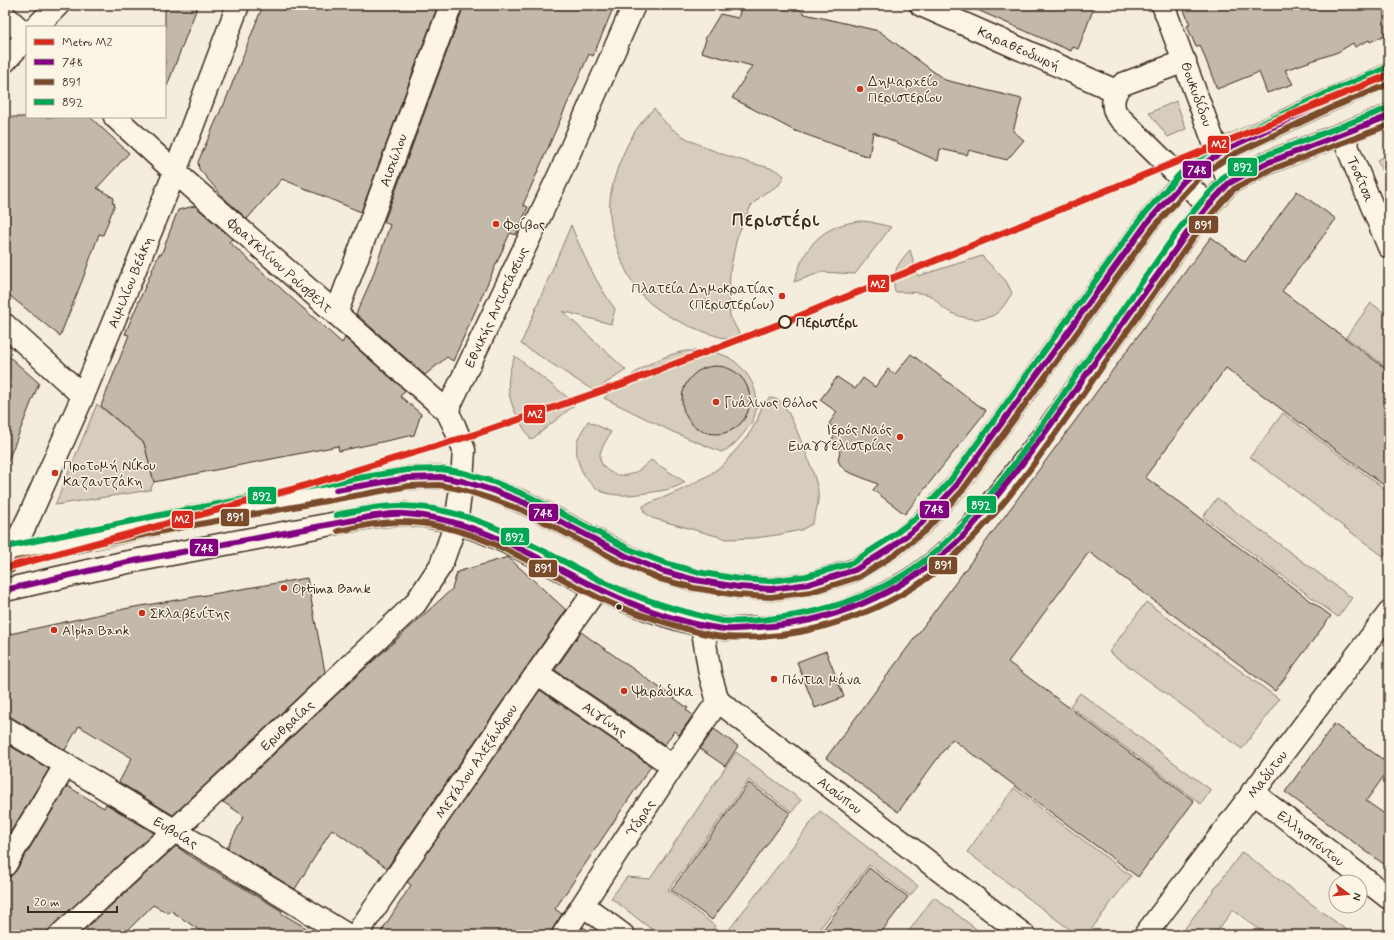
<svg xmlns="http://www.w3.org/2000/svg" width="1394" height="940" font-family="Mynerve,sans-serif">
<style>
.green{fill:#d6cdbd;stroke:#887c6e}
.building{fill:#c3b9aa;stroke:#3b2a1e}
.lines{fill:none;stroke-linecap:round;stroke-linejoin:round}
.street-casing{stroke:#3b2a1e;stroke-width:25}
.secondary-casing{stroke:#3b2a1e;stroke-width:25}
.street{stroke:#fcf5e5;stroke-width:22}
.secondary{stroke:#fcf5e5;stroke-width:22}
.bus-1-casing{stroke:#fcf5e5;stroke-width:9}
.bus-2-casing{stroke:#fcf5e5;stroke-width:9}
.bus-3-casing{stroke:#fcf5e5;stroke-width:9}
.bus-1{stroke:#800080;stroke-width:6}
.bus-2{stroke:#7a4b2a;stroke-width:6}
.bus-3{stroke:#00a651;stroke-width:6}
.metro-1-casing{stroke:#fcf5e5;stroke-width:10}
.metro-1{stroke:#da291c;stroke-width:7}
.poi-dot{fill:#c8321e;stroke:#fcf5e5;stroke-width:1.5}
.stop-dot{fill:#fcf5e5;stroke:#3b2a1e;stroke-width:2}
.bus-dot{fill:#3b2a1e;stroke:#fcf5e5;stroke-width:1.5}
.labels{text-anchor:middle;stroke-width:3;stroke-linejoin:round;paint-order:stroke}
.street-label{font-size:14px;fill:#3b2a1e;stroke:#fcf5e5}
.poi-label{font-size:14px;fill:#3b2a1e;stroke:#fcf5e5;text-anchor:start}
.stop-label{font-size:14px;font-weight:bold;fill:#3b2a1e;stroke:#fcf5e5;text-anchor:start}
.district-label{font-size:18px;font-weight:bold;letter-spacing:1px;fill:#3b2a1e;stroke:#fcf5e5}
.line-badge{stroke:#fcf5e5;stroke-width:1.5}
.badge-label{font-size:11px;text-anchor:middle;font-weight:bold;fill:#fff}
</style>
<rect width="100%" height="100%" fill="#f4eddd"/>
<filter id="ink" filterUnits="userSpaceOnUse"><feTurbulence type="fractalNoise" baseFrequency=".025" numOctaves="2"/><feDisplacementMap in="SourceGraphic" scale="8" xChannelSelector="R" yChannelSelector="G"/><feConvolveMatrix kernelMatrix="1 2 1 2 8 2 1 2 1" color-interpolation-filters="sRGB"/></filter>
<g filter="url(#ink)">
<path class="green" d="M1176,101L1186,129L1168,137L1149,113Z
M654,108C658,113 661,118 665,122C682,141 721,154 744,161C758,166 774,166 784,176L779,185L763,194L751,206L737,237L730,271L729,300L730,316L740,335L734,341C705,333 675,323 651,304C637,292 626,274 620,256C615,243 611,229 610,215C607,188 623,149 638,127C643,120 649,114 654,108Z
M1389,154V187L1377,160Z
M861,221L871,222L891,227L855,274L822,272L794,282C805,245 822,225 861,221Z
M571,225C583,255 596,283 615,309L611,324L562,311L626,370L594,391L521,344Z
M910,250L918,276L982,256L1006,281L1012,293C1007,301 1001,312 992,316C977,322 958,318 945,309C939,306 935,297 929,295C918,292 906,292 895,292C891,273 898,263 910,250Z
M1371,303L1389,316V369L1346,337Z
M686,351C699,351 716,351 728,357C748,369 763,393 754,417C753,421 749,426 746,430C740,439 732,448 721,452L673,432L604,398C628,376 653,357 686,351Z
M515,356L576,404L531,440C513,411 500,390 515,356Z
M770,398C775,399 778,399 782,403C791,412 817,478 818,491C819,503 816,513 812,524L801,530L777,535L755,538L727,539L652,518L644,512L643,506L679,491L709,475L723,465L747,437L757,421L763,403Z
M97,404L144,443L154,482L150,490L55,505Z
M1283,413L1389,492V548L1383,556L1250,457Z
M588,421L611,432C607,439 602,446 600,454C598,470 618,479 631,474C639,471 645,466 651,460L685,482C673,490 660,491 646,493C633,495 616,497 603,492C586,485 574,462 577,443C578,436 584,428 588,421Z
M1217,498L1352,598L1338,617L1203,517Z
M1146,602L1279,699L1242,749L1109,652Z
M1080,693L1211,790L1201,804L1070,706Z
M736,752L801,800L792,812L749,780L668,890L715,926L709,935H659L611,898L627,877L650,879Z
M1014,788L1131,876L1087,935H1077L967,852Z
M820,811L918,886L910,896L869,865L815,935H725Z
M1242,852L1353,935H1267L1233,910L1214,935H1180Z
M934,897L984,935H906Z"/>
<path class="building" d="M165,5H198L167,86H165Z
M263,5H438L361,212L282,179L247,219L224,198L199,169L198,162L222,107H223Z
M471,5H598L612,11L593,56L589,54L523,205L528,207L516,235L510,233L453,361L447,357L425,375L356,314L372,278L390,225L384,222L463,8L469,10Z
M742,5H794L805,14L879,31L945,80L1022,99L1013,131L1024,140L1007,160L969,150L967,155L940,149L938,161L873,132L869,157L793,130L732,98L752,66L701,52L706,40L705,39L720,14L738,18Z
M966,5H1095L1078,49L1073,47L1071,51Z
M1182,5H1389V33L1370,42L1369,40L1355,47L1353,43L1338,52L1285,70L1293,84L1267,93L1259,72L1217,89L1200,45L1196,47L1187,26L1190,25Z
M5,117H90L129,153L97,188L114,198L112,202L115,204L103,235L99,234L82,281L60,336L5,292Z
M1297,191L1336,219L1282,291L1389,371V489L1226,368L1145,477L1331,616L1275,691L1089,552L1008,662L1194,801L1138,877L952,739L898,812L826,758L1211,237L1245,262Z
M195,206L232,239L229,242L342,343L345,338L406,391L400,396L421,414L414,435L339,451L338,446L154,482L144,443L101,406L129,335L125,334L159,254L161,255L178,210Z
M5,353L39,383L6,466L5,465Z
M911,354L986,411L905,514L873,490L878,484L846,471L841,466L838,460L840,451L830,442L838,431L829,424L837,412L820,400L837,377L855,389L863,378L875,387L888,369L895,374Z
M682 400a34 34 0 1 1 68 0a34 34 0 1 1-68 0Z
M508,557L566,610L387,868L332,829L295,889L227,848L244,816L223,802L348,684L452,589L457,572Z
M307,578L325,672L173,815L119,782L132,758L79,726L65,750L11,717L5,716V635L129,608Z
M581,632L688,708L686,710L693,715L679,735L674,731L665,745L555,670Z
M826,651L844,697L815,708L797,662Z
M540,690L651,766L555,909L562,914L553,928L551,935H379L411,885L407,882Z
M1334,724L1389,764V769L1366,801L1389,817V868L1285,792Z
M714,729L738,746L725,766L700,749Z
M5,743L49,769L5,841Z
M749,783L790,813L712,920L671,890Z
M67,786L104,808L106,804L154,833L52,926L48,931V935H5V877L11,876L16,871Z
M176,846L190,856L282,911L281,913L318,935H206L170,910L168,913L153,905L123,935H79Z
M869,868L908,897L879,935H819Z
M583,927L596,935H578Z"/>
<g class="lines">
<defs>
<path id="street" d="M921,5L1116,91
M1163,5L1229,183
M5,16L27,36
M36,27L58,5
M5,61L27,37
M1185,61L1123,84C1113,92 1111,103 1116,114L1184,181L1208,206
M1342,134L1389,247
M336,314L451,5
M5,325L83,396
M447,411L563,167L634,5
M11,554L30,515L83,396L175,172L238,5
M702,625L710,674L718,701L1024,935
M537,673L673,766
M5,728L347,935
M1252,792L1389,898
M5,865L65,766
M583,905L623,935
M60,935L174,831L415,604L441,565L456,523L462,481L464,450L454,425L447,411L175,172L115,117
M356,935L537,673L597,588
M563,935L673,766L718,701
M1145,935L1389,613"/>
<path id="secondary" d="M5,555L35,550L176,520L354,487L408,478L440,477L462,481L492,490L525,503L626,556L662,571L695,580L738,587L771,589L809,584L855,570L892,547L921,524L956,486L1147,223L1184,181L1201,166L1226,149L1328,101L1389,75
M5,590L123,563L375,516C385,515 395,514 405,514C489,518 552,572 626,601C653,612 695,626 724,629C732,630 741,629 749,628C823,627 898,598 952,547C967,533 980,517 993,501C1020,468 1045,434 1069,399C1108,344 1148,289 1187,233L1208,206L1229,183L1267,163L1389,116"/>
</defs>
<use href="#street" class="street-casing"/>
<use href="#secondary" class="secondary-casing"/>
<use href="#street" class="street"/>
<use href="#secondary" class="secondary"/>
<defs>
<path id="bus-1" d="M336,490L408,478L440,477L462,481L492,490L525,503L626,556L662,571L695,580L738,587L771,589L809,584L855,570L892,547L921,524L956,486L1147,223L1184,181L1201,166L1226,149L1328,101L1389,75
M5,590L123,563L375,516C385,515 395,513 405,514C487,519 553,571 626,601C657,614 691,625 724,629C736,630 748,628 759,627C831,623 899,595 953,546C969,532 982,514 996,497C1022,465 1046,432 1069,399C1108,343 1148,289 1187,233L1208,206L1229,183L1267,163L1389,116"/>
<path id="bus-2" d="M338,531C358,527 377,522 396,522C474,520 541,571 608,602C632,613 658,620 683,628C697,632 710,636 725,637C804,642 891,612 950,560C1004,511 1045,449 1086,390C1121,339 1158,288 1193,238L1214,211L1234,189L1270,170L1389,125
M12,570L16,561L178,528L409,486L439,485L460,489L489,498L522,510L622,563L660,579L694,588L737,595L771,597L811,592L859,577L896,554L926,530L962,491L1153,228L1190,187L1206,172L1230,156L1331,108L1389,84"/>
<path id="bus-3" d="M336,515C356,511 377,506 398,506C476,505 544,554 612,586C636,597 661,605 686,612C698,615 710,619 722,621C738,622 754,621 769,619C832,612 893,590 941,547C992,500 1032,440 1071,383C1107,331 1144,280 1180,228L1202,201L1225,176L1264,156L1386,109
M5,549L10,546L175,512L353,479L407,470L441,469L464,473L494,482L528,496L629,549L665,563L697,572L739,579L771,581L807,576L852,563L887,540L916,518L950,481L1141,218L1179,175L1197,159L1223,142L1325,94L1386,68"/>
</defs>
<use href="#bus-1" class="bus-1-casing"/>
<use href="#bus-2" class="bus-2-casing"/>
<use href="#bus-3" class="bus-3-casing"/>
<use href="#bus-1" class="bus-1"/>
<use href="#bus-2" class="bus-2"/>
<use href="#bus-3" class="bus-3"/>
<defs>
<path id="metro-1" d="M5,568L290,490L476,434L622,384L785,322L1389,75"/>
</defs>
<use href="#metro-1" class="metro-1-casing"/>
<use href="#metro-1" class="metro-1"/>
</g>
</g>
<g class="poi-dot">
<circle cx="860" cy="89" r="4"/>
<circle cx="496" cy="224" r="4"/>
<circle cx="782" cy="296" r="4"/>
<circle cx="716" cy="402" r="4"/>
<circle cx="900" cy="437" r="4"/>
<circle cx="55" cy="473" r="4"/>
<circle cx="284" cy="588" r="4"/>
<circle cx="142" cy="613" r="4"/>
<circle cx="54" cy="630" r="4"/>
<circle cx="774" cy="679" r="4"/>
<circle cx="624" cy="691" r="4"/>
</g>
<circle class="stop-dot" cx="785" cy="322" r="6"/>
<circle class="bus-dot" cx="619" cy="607" r="3.5"/>
<g class="labels">
<g class="street-label">
<text transform="translate(1019 48) rotate(24)" y="5">Καραθεοδωρή</text>
<text transform="translate(1197 94) rotate(70)" y="5">Θουκυδίδου</text>
<text transform="translate(393 160) rotate(-70)" y="5">Αισχύλου</text>
<text transform="translate(1361 179) rotate(67)" y="5">Τοσίτσα</text>
<text transform="translate(280 265) rotate(42)" y="5">Φραγκλίνου Ρούσβελτ</text>
<text transform="translate(130 282) rotate(-68)" y="5">Αιμιλίου Βεάκη</text>
<text transform="translate(496 307) rotate(-65)" y="5">Εθνικής Αντιστάσεως</text>
<text transform="translate(605 719) rotate(34)" y="5">Αιγίνης</text>
<text transform="translate(287 725) rotate(-43)" y="5">Ερυθραίας</text>
<text transform="translate(476 761) rotate(-56)" y="5">Μεγάλου Αλεξάνδρου</text>
<text transform="translate(1267 774) rotate(-53)" y="5">Μαδύτου</text>
<text transform="translate(840 795) rotate(37)" y="5">Αισώπου</text>
<text transform="translate(640 818) rotate(-57)" y="5">Ύδρας</text>
<text transform="translate(176 832) rotate(31)" y="5">Ευβοίας</text>
<text transform="translate(1311 838) rotate(38)" y="5">Ελλησπόντου</text>
</g>
<g class="poi-label">
<text x="868" y="86">Δημαρχείο<tspan x="868" dy="16">Περιστερίου</tspan></text>
<text x="504" y="229">Φοίβος</text>
<text x="774" y="293" text-anchor="end">Πλατεία Δημοκρατίας<tspan x="774" dy="16">(Περιστερίου)</tspan></text>
<text x="724" y="407">Γυάλινος Θόλος</text>
<text x="892" y="434" text-anchor="end">Ιερός Ναός<tspan x="892" dy="16">Ευαγγελιστρίας</tspan></text>
<text x="63" y="470">Προτομή Νίκου<tspan x="63" dy="16">Καζαντζάκη</tspan></text>
<text x="292" y="593">Optima Bank</text>
<text x="150" y="618">Σκλαβενίτης</text>
<text x="62" y="635">Alpha Bank</text>
<text x="782" y="684">Πόντια μάνα</text>
<text x="632" y="696">Ψαράδικα</text>
</g>
<g class="stop-label">
<text x="796" y="327">Περιστέρι</text>
</g>
<g class="district-label">
<text x="776" y="226">Περιστέρι</text>
</g>
</g>
<g class="line-badge">
<rect x="1207" y="135" width="23" height="19" rx="4" fill="#da291c"/>
<rect x="1227" y="157" width="31" height="20" rx="4" fill="#00a651"/>
<rect x="1182" y="160" width="30" height="19" rx="4" fill="#800080"/>
<rect x="1188" y="215" width="31" height="19" rx="4" fill="#7a4b2a"/>
<rect x="867" y="274" width="23" height="19" rx="4" fill="#da291c"/>
<rect x="523" y="404" width="23" height="20" rx="4" fill="#da291c"/>
<rect x="247" y="486" width="30" height="19" rx="4" fill="#00a651"/>
<rect x="966" y="495" width="31" height="19" rx="4" fill="#00a651"/>
<rect x="919" y="500" width="31" height="19" rx="4" fill="#800080"/>
<rect x="528" y="503" width="31" height="19" rx="4" fill="#800080"/>
<rect x="220" y="508" width="30" height="19" rx="4" fill="#7a4b2a"/>
<rect x="171" y="510" width="23" height="19" rx="4" fill="#da291c"/>
<rect x="500" y="527" width="30" height="19" rx="4" fill="#00a651"/>
<rect x="189" y="538" width="30" height="19" rx="4" fill="#800080"/>
<rect x="928" y="556" width="30" height="19" rx="4" fill="#7a4b2a"/>
<rect x="528" y="559" width="30" height="19" rx="4" fill="#7a4b2a"/>
</g>
<g class="badge-label">
<text x="1219" y="148">Μ2</text>
<text x="1243" y="171">892</text>
<text x="1197" y="174">748</text>
<text x="1203" y="229">891</text>
<text x="878" y="288">Μ2</text>
<text x="535" y="418">Μ2</text>
<text x="262" y="500">892</text>
<text x="981" y="509">892</text>
<text x="934" y="513">748</text>
<text x="543" y="517">748</text>
<text x="235" y="521">891</text>
<text x="182" y="523">Μ2</text>
<text x="515" y="541">892</text>
<text x="204" y="552">748</text>
<text x="943" y="569">891</text>
<text x="543" y="572">891</text>
</g>
<rect width="1394" height="940" fill="none" stroke="#fcf5e5" stroke-width="20"/>
<rect x="10" y="10" width="1374" height="920" fill="none" stroke="#3b2a1e" stroke-width="1.5" filter="url(#ink)"/>
<rect x="26" y="26" width="140" height="92" fill="#fcf5e5" stroke="#afa495"/>
<rect x="34" y="39" width="20" height="6" fill="#da291c" stroke="#afa495"/>
<text x="62" y="46" font-size="12" fill="#3b2a1e">Metro Μ2</text>
<rect x="34" y="59" width="20" height="6" fill="#800080" stroke="#afa495"/>
<text x="62" y="66" font-size="12" fill="#3b2a1e">748</text>
<rect x="34" y="79" width="20" height="6" fill="#7a4b2a" stroke="#afa495"/>
<text x="62" y="86" font-size="12" fill="#3b2a1e">891</text>
<rect x="34" y="99" width="20" height="6" fill="#00a651" stroke="#afa495"/>
<text x="62" y="106" font-size="12" fill="#3b2a1e">892</text>
<g transform="translate(1348 894) rotate(106)"><circle r="19" fill="#fcf5e5" stroke="#afa495"/>
<path d="M0-3L7 15L0 10L-7 15Z" fill="#c8321e"/>
<text y="-6" font-size="11" font-weight="bold" text-anchor="middle" fill="#3b2a1e">N</text>
</g>
<path d="M28 906v6h89v-6" fill="none" stroke="#3b2a1e" stroke-width="2"/>
<text x="34" y="906" font-size="12" fill="#3b2a1e" stroke="#fcf5e5" stroke-width="3" paint-order="stroke">20 m</text>
</svg>
